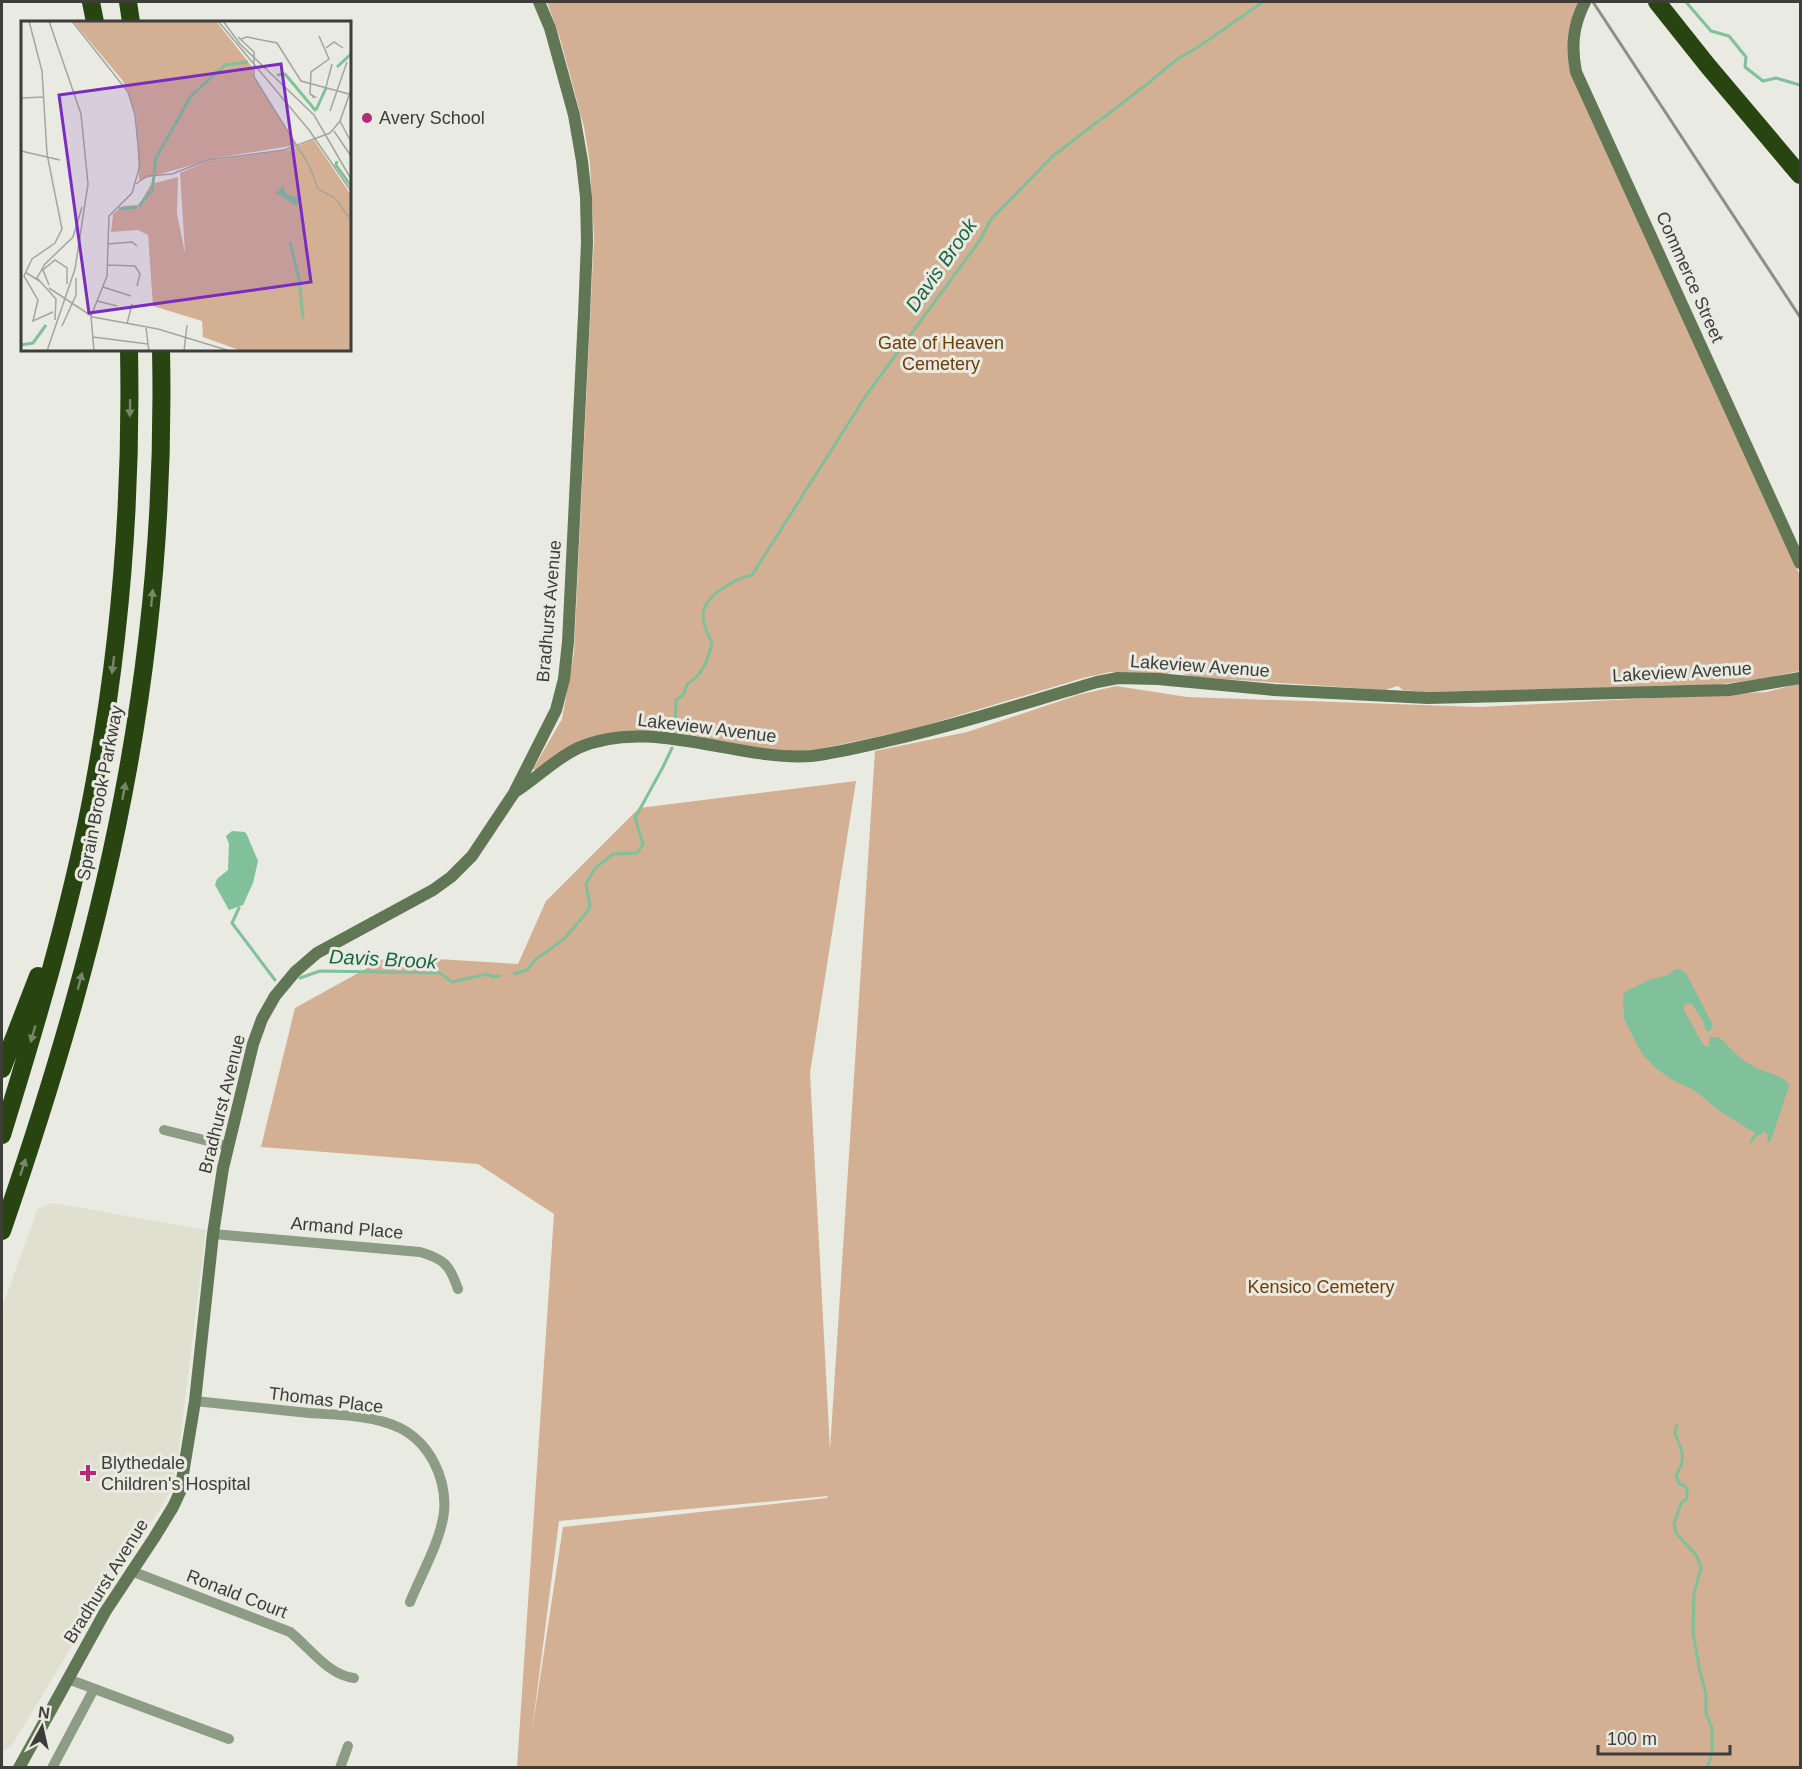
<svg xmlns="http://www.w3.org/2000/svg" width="1802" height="1769" font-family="Arial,sans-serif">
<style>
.built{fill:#dfe0cf}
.green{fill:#d3b093;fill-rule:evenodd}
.water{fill:#80c09a}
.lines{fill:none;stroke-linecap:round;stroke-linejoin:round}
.stream{stroke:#80c09a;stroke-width:3}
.street{stroke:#8d9c84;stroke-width:10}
.secondary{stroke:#617654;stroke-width:12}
.highway{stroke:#284511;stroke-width:18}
.rail{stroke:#8d8e88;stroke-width:3}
.oneway{fill:#758764}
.poi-dot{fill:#b02d77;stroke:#e9eae1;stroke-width:2}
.labels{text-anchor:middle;stroke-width:6;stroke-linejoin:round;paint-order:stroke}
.poi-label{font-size:18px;fill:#3d3d39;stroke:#e9eae1;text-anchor:start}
.street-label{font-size:18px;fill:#3d3d39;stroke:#e9eae1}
.park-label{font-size:18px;fill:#6d3d04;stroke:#e9eae1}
.water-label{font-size:20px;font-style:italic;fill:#1c6541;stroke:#e9eae1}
.inset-river{fill:none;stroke:#80c09a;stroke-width:3}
.inset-road{fill:none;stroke:#a4a59e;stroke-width:1.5}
.view{fill:#7b2cbf;fill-opacity:0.15;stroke:#7b2cbf;stroke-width:3}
.inset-edge{fill:none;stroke:#3d3d39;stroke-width:3}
</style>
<rect width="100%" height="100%" fill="#e9eae1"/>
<path class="built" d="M53,1203L206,1230L178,1457L171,1489L160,1509L110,1583L12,1745L3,1752L2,1308L38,1208Z"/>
<path class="green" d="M547,2H1579C1571,25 1566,43 1570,67L1800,576V671C1767,678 1734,684 1699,686C1681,687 1662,684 1644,687L1424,692L1403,690L1398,686L1385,690L1193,677L1185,675L1177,669L1166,674L1110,672L1083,678L910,730L819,749L789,752L644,731C595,730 576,743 538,771L533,769L562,719L574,653L594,238L590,164L584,127L560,38Z
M1800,683V1767H517L554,1214L478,1164L261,1147L295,1008L389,956L518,964L546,901L639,808L856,781L810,1073L830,1450L875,751L967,732L1078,695L1116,686L1187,697L1480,707L1767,692ZM828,1496L827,1498L563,1527L532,1731L559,1521Z"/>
<path class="water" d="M232,831L245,832L247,835L258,861L253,883L243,905L229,910L215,885L217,879L228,870L229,844L226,836Z
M1676,969H1679L1686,973L1713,1025L1710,1031H1706L1703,1021L1691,1003L1684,1005V1010L1704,1046H1709L1710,1037H1719C1730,1047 1740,1060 1753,1066C1765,1073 1778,1073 1788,1083L1789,1086L1770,1143L1767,1142L1768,1134L1763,1131L1760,1136L1721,1112L1694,1090L1674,1081L1657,1069L1642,1054L1624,1019L1623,995L1626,991L1649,980L1668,975Z"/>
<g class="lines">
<path class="stream" d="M1686,2L1711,31L1729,36L1746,57L1745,67L1763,81L1776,78L1800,85
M675,733L676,700L684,694L687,684C703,675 707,661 712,644C709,635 703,627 703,616C703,596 734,579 752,575L867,394L980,240L991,219L1054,155L1146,85L1176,60L1198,47L1263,2
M239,908L232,923L275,980
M514,974L527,970L535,960L564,939L587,912L590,906L586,884L595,868L613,854L637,853L643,844L635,818L663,767L672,748
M300,978L320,971L440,973L452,982L487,974L494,977L500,976
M1751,1142L1756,1134
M1677,1425L1675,1433C1682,1451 1687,1458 1676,1475L1679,1484L1684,1485L1687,1489V1499L1681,1503L1674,1524L1676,1533L1697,1556L1701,1568L1694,1593L1693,1633L1700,1672L1706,1694V1713L1712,1728V1753L1707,1768"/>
<path class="street" d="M164,1130L228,1146
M213,1234L420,1252C445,1259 450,1266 458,1289
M195,1401C233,1405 271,1409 309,1413C338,1415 373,1415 400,1428C430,1443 447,1479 444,1512C441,1540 421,1575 410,1602
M131,1571L290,1632C310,1648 328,1675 354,1678
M68,1679L229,1739
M52,1768L94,1689
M340,1768L348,1746"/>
<path class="secondary" d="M1585,2C1573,25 1571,46 1576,72L1800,563
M515,792C537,778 555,759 578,748C650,716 735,761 811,756C838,753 865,746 891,740C961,724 1028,702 1097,682L1118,678L1158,679L1274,690L1428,698L1729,690L1800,678
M19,1768L105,1612L154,1538L173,1507L180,1492L195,1401L213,1234L223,1168L253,1044L262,1019L275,996L295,972L317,953L433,890L451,877L472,856L514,793L556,710L564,679L568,642L584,315L587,242L586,197L582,161L574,115L550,28L539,2"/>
<path class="highway" d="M91,2L95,22
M128,2L131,22
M1657,2L1708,66L1800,175
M2,1069L38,976
M2,1135C36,1025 69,914 91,801C120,652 132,501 129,350
M2,1231C54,1080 100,926 128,769C153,630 164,490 161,350"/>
<path class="rail" d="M1593,2L1800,317"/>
</g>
<defs><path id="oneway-solid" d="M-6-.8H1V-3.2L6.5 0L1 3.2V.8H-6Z" transform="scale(1.5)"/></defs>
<g class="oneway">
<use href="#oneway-solid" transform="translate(130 408) rotate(91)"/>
<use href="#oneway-solid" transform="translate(152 598) rotate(-84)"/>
<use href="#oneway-solid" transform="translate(113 665) rotate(97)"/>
<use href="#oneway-solid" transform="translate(124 791) rotate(-79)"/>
<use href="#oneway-solid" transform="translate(80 981) rotate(-75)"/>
<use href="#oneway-solid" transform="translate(33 1034) rotate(106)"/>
<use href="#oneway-solid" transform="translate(23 1167) rotate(-72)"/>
</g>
<g class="poi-dot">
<circle cx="367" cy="118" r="6"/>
<path d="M85 1464h6v6h6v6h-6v6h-6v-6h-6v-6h6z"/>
</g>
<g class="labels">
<g class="poi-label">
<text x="379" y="124">Avery School</text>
<text x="101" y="1469">Blythedale<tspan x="101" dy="21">Children's Hospital</tspan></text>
</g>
<g class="street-label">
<text transform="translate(1690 277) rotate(66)" y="6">Commerce Street</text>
<text transform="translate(549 611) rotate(-85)" y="6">Bradhurst Avenue</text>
<text transform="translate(1200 666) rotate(4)" y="6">Lakeview Avenue</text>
<text transform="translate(1682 672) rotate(-3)" y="6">Lakeview Avenue</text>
<text transform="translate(707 728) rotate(7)" y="6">Lakeview Avenue</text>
<text transform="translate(100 793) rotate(-79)" y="6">Sprain Brook Parkway</text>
<text transform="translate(222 1104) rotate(-76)" y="6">Bradhurst Avenue</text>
<text transform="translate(347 1228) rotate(5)" y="6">Armand Place</text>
<text transform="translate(326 1400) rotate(7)" y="6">Thomas Place</text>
<text transform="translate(106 1581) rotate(-58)" y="6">Bradhurst Avenue</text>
<text transform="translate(237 1594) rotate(21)" y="6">Ronald Court</text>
</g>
<g class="park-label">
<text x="941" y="349">Gate of Heaven<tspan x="941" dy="21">Cemetery</tspan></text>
<text x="1321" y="1293">Kensico Cemetery</text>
</g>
<g class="water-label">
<text transform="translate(941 265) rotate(-55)" y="7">Davis Brook</text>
<text transform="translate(383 959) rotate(3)" y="7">Davis Brook</text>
</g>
</g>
<g transform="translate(21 21)">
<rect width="330" height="330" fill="#e9eae1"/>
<path d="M52,0H195L232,47V53L275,124L196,137L118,159L115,94L102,60ZM293,119L330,174V330H221L182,316L181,300L132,285L127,214L117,209L90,211L92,193L102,185L118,184L130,163L157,156L156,193L164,232L159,152L187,140L267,129Z" fill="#d3b093"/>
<path d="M262,165L265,173L277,177L276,185L255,172Z" fill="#80c09a"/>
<path class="inset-river" d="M316,46L330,33M256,54L264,53L295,90M295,89L305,67M316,140L315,144L330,165M133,152L135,137L170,75L204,44L227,41M118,185L131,169L133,155M98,188L116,186M269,221L278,258L282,298M0,324L12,322L25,304"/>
<path class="inset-road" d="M8,0L21,50L26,133L41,208L34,222L11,238L3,255L17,279L12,300L32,291M51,0L107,71L114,94L119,144L111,172L88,195L86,255L70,295L73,330M197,0L288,109L330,170M202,0L219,23L293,94L330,158M217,16L233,31V56L288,144L297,168L314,177L330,199M220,18L226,16L256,22L280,60L328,73M305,27L313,21L322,27M305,66L311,43M291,76H294L289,73L290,51L308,38L298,15M0,77L23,76M309,90L326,41M319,100L330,121M313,110L330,135M0,130L39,139M115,163L126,155L151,153L187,139L263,129L309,112L319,100L330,69M86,223L111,221L116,225M87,244L114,245L119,253L116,265M4,251L20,261M28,264L22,249L34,239L46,247V263M82,266L110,275M28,267L72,296L137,308L209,330M76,280L96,285M34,299L35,278L16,257L24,243L52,216L61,186M106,303L111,283M41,305L55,274V257M125,307L128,330M72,316L127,323M26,330L54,248L67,163L60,93L28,0M163,330L166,304"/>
<path class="view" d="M260,43L290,261L68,292L38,74Z"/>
<rect width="330" height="330" class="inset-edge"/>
</g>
<rect width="1802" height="1769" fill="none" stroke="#3d3d39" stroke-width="6"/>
<g transform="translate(42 1727) rotate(8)" stroke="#e9eae1" stroke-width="4.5" paint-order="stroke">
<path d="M0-4.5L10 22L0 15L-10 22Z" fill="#3d3d39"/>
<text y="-9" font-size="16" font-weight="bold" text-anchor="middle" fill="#3d3d39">N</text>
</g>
<path d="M1598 1745v9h132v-9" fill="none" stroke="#3d3d39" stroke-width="3"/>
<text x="1607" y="1745" font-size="18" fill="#3d3d39" stroke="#e9eae1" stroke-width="4.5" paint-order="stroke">100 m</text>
</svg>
